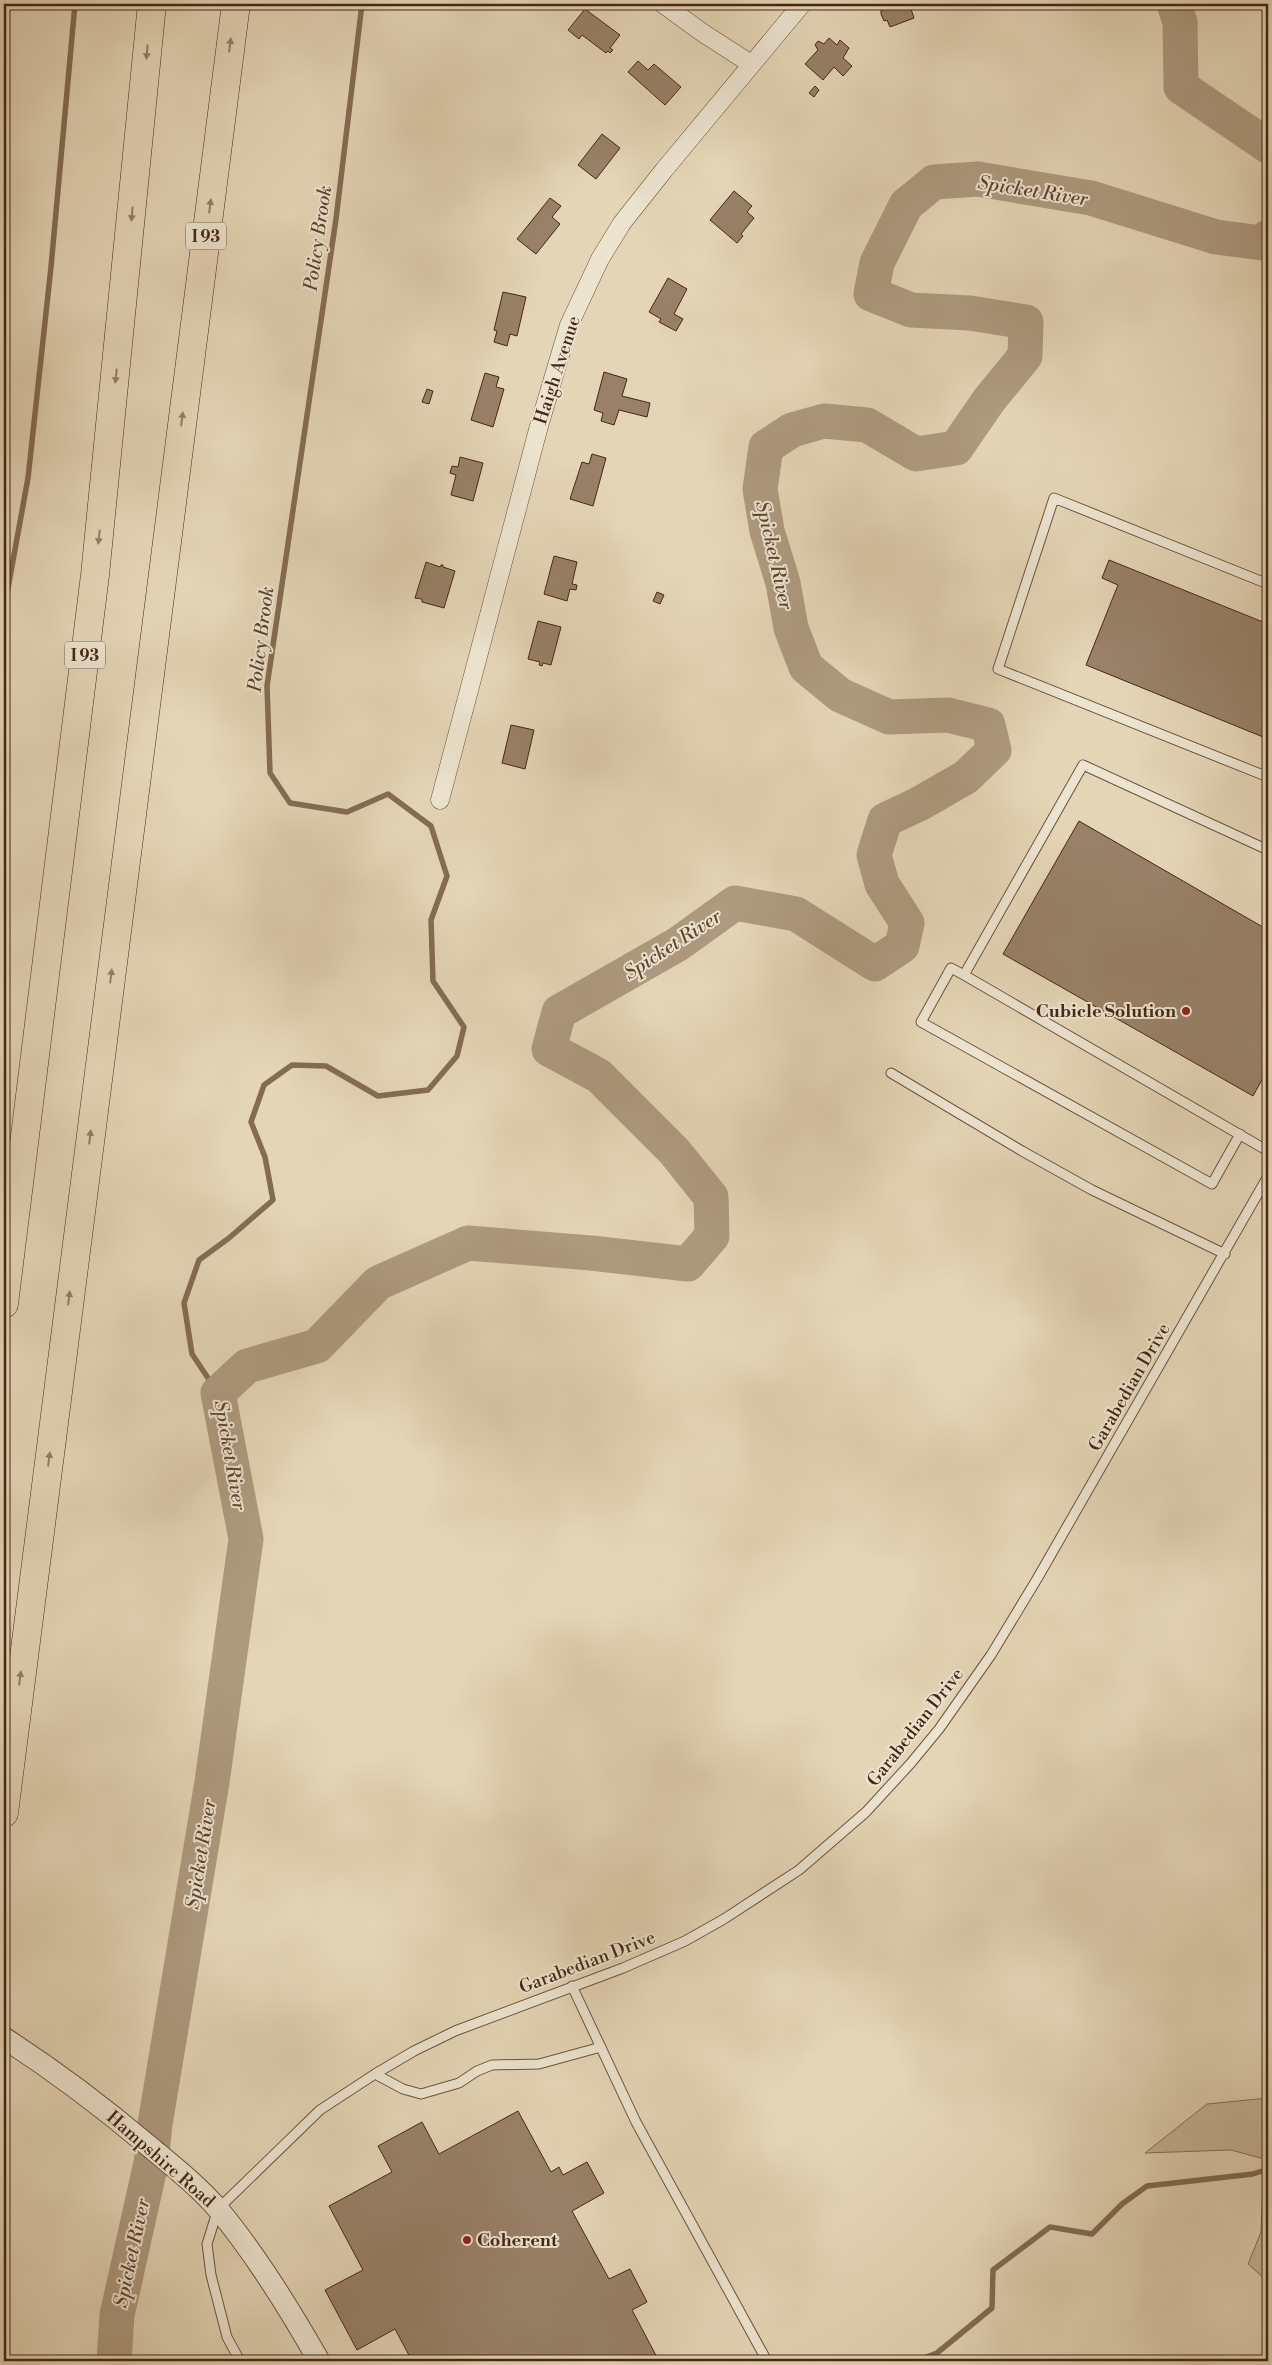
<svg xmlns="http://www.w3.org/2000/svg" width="1272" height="2365" font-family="'Libre Bodoni',serif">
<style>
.green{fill:#c9b79a;stroke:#886f57}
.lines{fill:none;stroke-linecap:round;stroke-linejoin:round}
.stream{stroke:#846c54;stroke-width:5.5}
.river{stroke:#ae9a7f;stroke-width:35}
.building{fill:#988168;stroke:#462714}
.service-casing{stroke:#6e523c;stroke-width:11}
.minor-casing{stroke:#6e523c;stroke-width:19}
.tertiary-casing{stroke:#6e523c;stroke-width:23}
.motorway-casing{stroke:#462714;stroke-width:29}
.service{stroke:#ede4d0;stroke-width:9}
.minor{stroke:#ede4d0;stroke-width:18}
.tertiary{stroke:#ede4d0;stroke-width:21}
.motorway{stroke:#e4d5b6;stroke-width:28}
.oneway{fill:#957e65}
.poi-dot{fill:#8f2418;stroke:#ede4d0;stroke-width:2}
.labels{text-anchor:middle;stroke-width:4;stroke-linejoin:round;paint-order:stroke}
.shield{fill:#ede4d0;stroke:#78604c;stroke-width:1}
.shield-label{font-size:16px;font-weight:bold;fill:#462714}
.street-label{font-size:18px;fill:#462714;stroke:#ede4d0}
.poi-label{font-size:18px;font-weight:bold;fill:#462714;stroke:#ede4d0;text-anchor:end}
.water-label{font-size:19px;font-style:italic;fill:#60442f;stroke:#ede4d0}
</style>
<rect width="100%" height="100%" fill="#e4d5b6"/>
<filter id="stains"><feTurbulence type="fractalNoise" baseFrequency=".004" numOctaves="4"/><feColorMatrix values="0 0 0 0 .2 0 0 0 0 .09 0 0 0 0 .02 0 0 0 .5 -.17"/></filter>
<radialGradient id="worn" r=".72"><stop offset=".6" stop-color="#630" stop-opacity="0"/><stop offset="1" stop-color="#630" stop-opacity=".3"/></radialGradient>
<path class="green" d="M1268,2098V2282L1248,2264L1261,2232L1264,2159L1231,2150L1145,2153L1207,2104Z"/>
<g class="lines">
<path class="stream" d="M4,610L28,478L51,267L75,4
M218,1393L192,1354L184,1303L199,1260L229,1238L273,1200L265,1157L251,1122L264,1085L292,1065L326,1066L378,1096L428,1090L457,1056L464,1027L433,981L431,920L447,876L431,826L388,794L347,812L290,803L270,773L267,686L336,219L362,4
M916,2361L937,2353L992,2308L993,2270L1050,2227L1092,2234L1122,2204L1147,2186L1253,2174L1268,2169"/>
<path class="river" d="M1174,4L1180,22L1181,87L1268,146
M114,2361L117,2315L151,2163L155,2124L212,1782L246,1539L218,1393L247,1366L317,1346L378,1283L468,1243L591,1253L688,1264L712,1236L711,1197L674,1151L599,1076L549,1049L559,1012L678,944L735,903L796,914L875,964L902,946L907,923L882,884L874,855L885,820L919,804L966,777L994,750L988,725L948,715L889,717L840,695L806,667L791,628L783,583L767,531L760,489L766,447L792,430L824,421L867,425L916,454L956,448L989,400L1025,356L1026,322L970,313L911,310L871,294L877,263L906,205L934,182L978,179L1091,198L1216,237L1262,243L1268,237"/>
</g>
<path class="building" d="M881,4H905L907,8L910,6L914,18L890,27L887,20L884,21L881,14Z
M585,9L620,35L610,48L613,50L610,53L608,51L606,53L582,35L579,39L568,30Z
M829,38L837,45L840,40L849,48L843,58L852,66L843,76L834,67L823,80L805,64L818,50L815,45L818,41L824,44Z
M638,61L648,70L654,64L681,87L665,105L628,72Z
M815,86L819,90L814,97L809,93Z
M602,134L620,148L596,179L578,165Z
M734,191L752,206L747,212L754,218L741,234L743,236L737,243L710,220Z
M550,198L561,206L552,217L560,224L536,254L517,239Z
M668,278L687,289L674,314L683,319L676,331L659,322L661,319L649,312Z
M503,292L526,297L517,336L510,334L507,346L494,342L497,331L494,330Z
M604,372L627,379L622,396L650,403L647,417L619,410L614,425L601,421L603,413L594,410Z
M485,373L499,377L496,387L504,389L493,427L471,420Z
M427,389L433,391L429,404L422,402Z
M592,454L606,458L593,506L570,499L582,462L589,464Z
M460,457L483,463L473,501L451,495L456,475L450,473L452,466L458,467Z
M554,556L577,562L572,584L577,585L576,590L570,589L567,601L544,594Z
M1109,560L1268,624V739L1086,665L1118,585L1102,578Z
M426,562L440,567L441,565H443V567L455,571L444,608L422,602V599L415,598Z
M657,592L664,595L660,604L653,601Z
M538,621L561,627L551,665L543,663L542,666L539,665L540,662L528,659Z
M511,725L534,730L525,769L502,763Z
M1079,821L1268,930V1069L1253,1096L1003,954Z
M518,2111L551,2172L559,2167L563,2175L587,2162L604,2193L572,2211L609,2279L630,2269L647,2302L632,2310L659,2361H412L395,2329L357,2350L325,2290L363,2270L329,2206L392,2172L378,2146L422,2122L439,2154Z"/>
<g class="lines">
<defs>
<path id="service" d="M1268,584L1054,498L998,669L1268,777
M1268,850L1083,765L964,975L1268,1151
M964,975L951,968L921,1022L1212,1184L1240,1134
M891,1073L1022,1151L1092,1190L1225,1254
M572,1986L636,2122L767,2361
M375,2074L403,2089L421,2094L459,2083L477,2071L492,2065L539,2064L601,2047
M240,2361L227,2337L211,2275L207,2244L218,2209L320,2110L375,2074L414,2051L455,2031L623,1968L685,1941L724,1919L799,1870L866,1812L911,1763L939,1729L991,1655L1037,1579L1268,1176"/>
<path id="minor" d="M663,4L703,33L751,64
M440,800L539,426L569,325L600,259L622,223L664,170L802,4"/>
<path id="tertiary" d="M4,2038C55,2071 104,2108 150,2147C174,2167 198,2186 218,2209C257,2256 289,2308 319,2361"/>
<path id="motorway" d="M4,1304L95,575L152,4
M4,1813L236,4"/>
</defs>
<use href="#service" class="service-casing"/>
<use href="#minor" class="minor-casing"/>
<use href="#tertiary" class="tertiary-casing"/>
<use href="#motorway" class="motorway-casing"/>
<use href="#service" class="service"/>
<use href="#minor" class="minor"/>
<use href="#tertiary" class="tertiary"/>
<use href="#motorway" class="motorway"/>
</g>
<defs><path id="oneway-solid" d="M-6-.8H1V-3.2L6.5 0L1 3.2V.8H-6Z" transform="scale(1.25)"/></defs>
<g class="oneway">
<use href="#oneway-solid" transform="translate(230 45) rotate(-83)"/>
<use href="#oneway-solid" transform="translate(147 52) rotate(95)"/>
<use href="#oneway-solid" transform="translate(210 206) rotate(-83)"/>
<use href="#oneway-solid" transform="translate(132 214) rotate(95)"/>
<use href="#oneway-solid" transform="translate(116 376) rotate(96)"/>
<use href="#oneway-solid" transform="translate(182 419) rotate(-83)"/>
<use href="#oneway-solid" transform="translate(99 537) rotate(96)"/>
<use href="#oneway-solid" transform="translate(111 976) rotate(-83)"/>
<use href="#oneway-solid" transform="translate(90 1137) rotate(-83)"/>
<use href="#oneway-solid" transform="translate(69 1298) rotate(-83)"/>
<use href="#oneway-solid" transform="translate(49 1459) rotate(-83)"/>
<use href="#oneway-solid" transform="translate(20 1678) rotate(-83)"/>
</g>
<g class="poi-dot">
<circle cx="1186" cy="1011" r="5"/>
<circle cx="467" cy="2240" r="5"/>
</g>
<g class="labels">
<g class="shield">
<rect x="186" y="222.5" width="40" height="27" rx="4"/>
<rect x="65" y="641.5" width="40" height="27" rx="4"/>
</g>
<g class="shield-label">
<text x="206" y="242">I 93</text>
<text x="85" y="661">I 93</text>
</g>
<g class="street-label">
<text transform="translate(557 370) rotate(-72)" y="6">Haigh Avenue</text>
<text transform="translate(1129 1387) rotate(-60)" y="6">Garabedian Drive</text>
<text transform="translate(915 1727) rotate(-52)" y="6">Garabedian Drive</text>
<text transform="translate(587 1962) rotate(-21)" y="6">Garabedian Drive</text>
<text transform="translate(161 2159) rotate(41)" y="6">Hampshire Road</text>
</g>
<g class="poi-label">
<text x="1176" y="1017">Cubicle Solution</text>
<text x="477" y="2246" text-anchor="start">Coherent</text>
</g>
<g class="water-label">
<text transform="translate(1033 190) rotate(9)" y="7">Spicket River</text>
<text transform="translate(317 238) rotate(-82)" y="7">Policy Brook</text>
<text transform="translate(775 555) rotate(77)" y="7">Spicket River</text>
<text transform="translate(260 639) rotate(-83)" y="7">Policy Brook</text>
<text transform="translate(672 944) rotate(-33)" y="7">Spicket River</text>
<text transform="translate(231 1455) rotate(80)" y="7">Spicket River</text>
<text transform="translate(200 1854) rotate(-81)" y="7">Spicket River</text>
<text transform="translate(131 2253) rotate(-78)" y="7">Spicket River</text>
</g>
</g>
<rect width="1272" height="2365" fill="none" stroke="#e4d5b6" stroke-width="20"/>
<rect x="5" y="5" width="1262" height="2355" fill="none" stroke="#462714" stroke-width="2.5"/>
<rect x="10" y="10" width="1252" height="2345" fill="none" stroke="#462714"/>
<rect width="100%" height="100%" filter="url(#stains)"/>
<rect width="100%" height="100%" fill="url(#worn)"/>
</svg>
